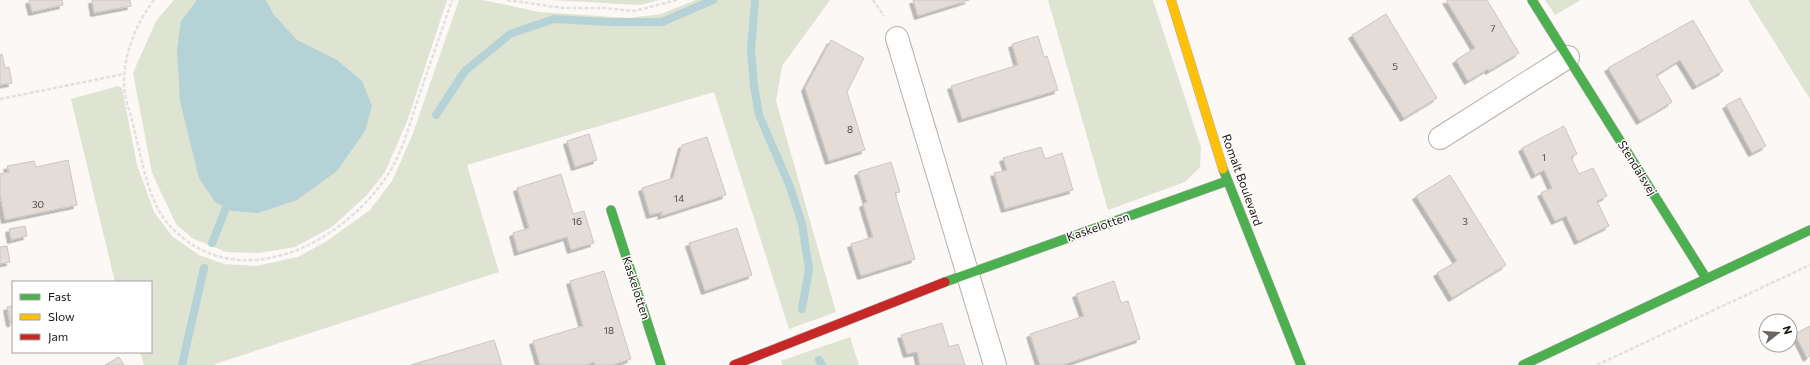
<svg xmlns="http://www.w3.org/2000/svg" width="1810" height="365" font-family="Commissioner,sans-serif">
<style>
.green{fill:#dee3d2}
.water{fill:#b5d2d7}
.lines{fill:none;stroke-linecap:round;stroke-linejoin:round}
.stream{stroke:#b5d2d7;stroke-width:8}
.building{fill:#e4ddd7;stroke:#cbc6c3;filter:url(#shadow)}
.street-casing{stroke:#b4b0ac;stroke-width:24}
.fast-casing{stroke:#b4b0ac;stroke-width:10}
.slow-casing{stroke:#b4b0ac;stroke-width:10}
.jam-casing{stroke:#b4b0ac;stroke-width:10}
.path{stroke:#e2e1e0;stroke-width:2.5;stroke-dasharray:4 2;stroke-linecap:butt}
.street{stroke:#fefefe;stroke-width:22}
.fast{stroke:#4caf50;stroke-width:9}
.slow{stroke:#ffc107;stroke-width:9}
.jam{stroke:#c62828;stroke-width:9}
.labels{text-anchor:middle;stroke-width:3;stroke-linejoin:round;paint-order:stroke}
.number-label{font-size:10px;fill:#4c4842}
.street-label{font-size:12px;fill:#1a1611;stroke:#fff}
</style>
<defs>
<filter id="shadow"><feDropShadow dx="-3.5" dy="3.5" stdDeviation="0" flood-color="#0004"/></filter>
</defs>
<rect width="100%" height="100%" fill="#fbf8f5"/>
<path class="green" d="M174,0H447L408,119L385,172L367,195L332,227L295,247L259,253L226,252L192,238L176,224L152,173L133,73L156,21Z
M459,0H483L539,12L628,18L661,14L696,0H830L782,66L776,101L836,312L789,329L714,92L467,165L499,272L215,364V365H144L140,352H151V282H115L71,99L118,86L122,88L137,165L154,212L172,236L199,255L224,264L256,266L298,257L327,241L370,210L392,181L412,136Z
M551,0H659L640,5Z
M1048,0H1153L1201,147L1200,167L1185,182L1108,210Z
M1545,0H1581L1555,15Z
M1748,0H1810V99Z
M850,337L859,365H783L781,361Z"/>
<path class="water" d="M197,0H266L274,15L297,40L337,60L362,81L372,106L365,131L337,171L297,200L258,213L232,211L215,202L199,178L180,101L177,50L181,21Z"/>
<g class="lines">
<path class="stream" d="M755,0L751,50L754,86L759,115L789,184L802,224L809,269L802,309
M436,115L465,71L510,34L554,19L608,22H662L713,0
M212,243L226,208
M819,360L822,365
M182,365L204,268"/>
</g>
<path class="building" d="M29,0H62L63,5L32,12Z
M92,0H130L131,6L94,13Z
M913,0H969L918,16Z
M1446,0H1487L1519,53L1489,71L1488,69L1468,81L1456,60L1475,48Z
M1386,14L1437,98L1404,118L1352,35Z
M1693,20L1723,71L1696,86L1680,60L1656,75L1672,102L1640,121L1608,68Z
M1038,36L1044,57L1047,56L1058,90L962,119L951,86L1018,65L1012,44Z
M831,40L864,58L847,92L865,150L829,161L805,88Z
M2,54L5,68L9,67L12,83L0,85V55Z
M1740,98L1766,146L1752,153L1726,105Z
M1564,126L1577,154L1571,157L1579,174L1593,168L1607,196L1597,201L1609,226L1578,241L1566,216L1555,221L1541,193L1552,188L1544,170L1535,175L1522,148Z
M589,134L597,160L575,167L567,141Z
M707,137L726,195L661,216L662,212L650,215L642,188L673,178L682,145Z
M1041,147L1045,159L1062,153L1073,190L1005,209L994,173L1007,170L1003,158Z
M68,160L77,205L5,220L0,195V174L9,172L7,166L34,161L36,167Z
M891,162L900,192L895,193L915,259L861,276L851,244L873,237L863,204L867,202L858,172Z
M561,174L573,214L584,211L594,243L571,250L567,237L518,252L513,233L529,228L517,188Z
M1450,175L1506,265L1452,298L1437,273L1457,261L1416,196Z
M25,226L27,236L11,240L9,229Z
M737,228L752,275L705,291L689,243Z
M7,246L10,262L0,264V247Z
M604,271L631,359L613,365H595L594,362L586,365H540L533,341L583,326L570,281Z
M1114,281L1121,303L1128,301L1140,339L1063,365H1040L1030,334L1084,316L1076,294Z
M13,306V323H10L7,307Z
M942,323L949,347L958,344L965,365H920L917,352L907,354L901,335Z
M1810,326V356L1807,358L1795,334Z
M494,340L502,365H411Z
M119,357L124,365H105Z"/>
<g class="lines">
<defs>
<path id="street" d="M897,38L995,365
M1440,138L1568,57"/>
<path id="fast" d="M1532,0L1706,278
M1223,169L1301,365
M611,210L661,365
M945,282L1227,181
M1523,365L1810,230"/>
<path id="slow" d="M1171,0L1223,169"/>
<path id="jam" d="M734,365L945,282"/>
</defs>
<use href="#street" class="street-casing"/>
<use href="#fast" class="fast-casing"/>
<use href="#slow" class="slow-casing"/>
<use href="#jam" class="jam-casing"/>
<path class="path" d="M154,0C137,21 123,56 124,83C124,99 132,117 135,133C143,163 148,202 170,226C240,301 351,240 393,166C403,148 409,127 415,108C427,72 440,36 452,0
M507,0L563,8H604L634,11L677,0
M873,0L884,16
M0,99L124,74
M1597,365L1810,265"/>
<use href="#street" class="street"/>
<use href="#fast" class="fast"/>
<use href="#slow" class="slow"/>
<use href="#jam" class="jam"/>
</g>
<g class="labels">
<g class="number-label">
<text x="1493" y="32">7</text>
<text x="1395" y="70">5</text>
<text x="850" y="133">8</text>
<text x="1544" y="161">1</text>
<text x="679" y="202">14</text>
<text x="38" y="208">30</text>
<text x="577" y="225">16</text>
<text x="1465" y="225">3</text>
<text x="609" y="334">18</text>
</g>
<g class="street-label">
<text transform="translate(1637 168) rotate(58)" y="4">Stendalsvej</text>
<text transform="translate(1242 180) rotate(70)" y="4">Romalt Boulevard</text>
<text transform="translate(1098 227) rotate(-19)" y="4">Kaskelotten</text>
<text transform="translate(636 288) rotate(72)" y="4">Kaskelotten</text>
</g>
</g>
<rect x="12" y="281" width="140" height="72" fill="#ffffff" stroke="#a3a2a0"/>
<rect x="20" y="294" width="20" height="6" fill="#4caf50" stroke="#a3a2a0"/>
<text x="48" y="301" font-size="12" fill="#1a1611">Fast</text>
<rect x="20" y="314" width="20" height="6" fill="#ffc107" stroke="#a3a2a0"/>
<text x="48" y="321" font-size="12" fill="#1a1611">Slow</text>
<rect x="20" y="334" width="20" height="6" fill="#c62828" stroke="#a3a2a0"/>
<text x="48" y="341" font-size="12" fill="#1a1611">Jam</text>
<g transform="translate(1778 333) rotate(73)"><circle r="19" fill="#ffffff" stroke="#a3a2a0"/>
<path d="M0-3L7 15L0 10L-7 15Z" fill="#696561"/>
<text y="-6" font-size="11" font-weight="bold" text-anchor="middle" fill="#1a1611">N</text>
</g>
</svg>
